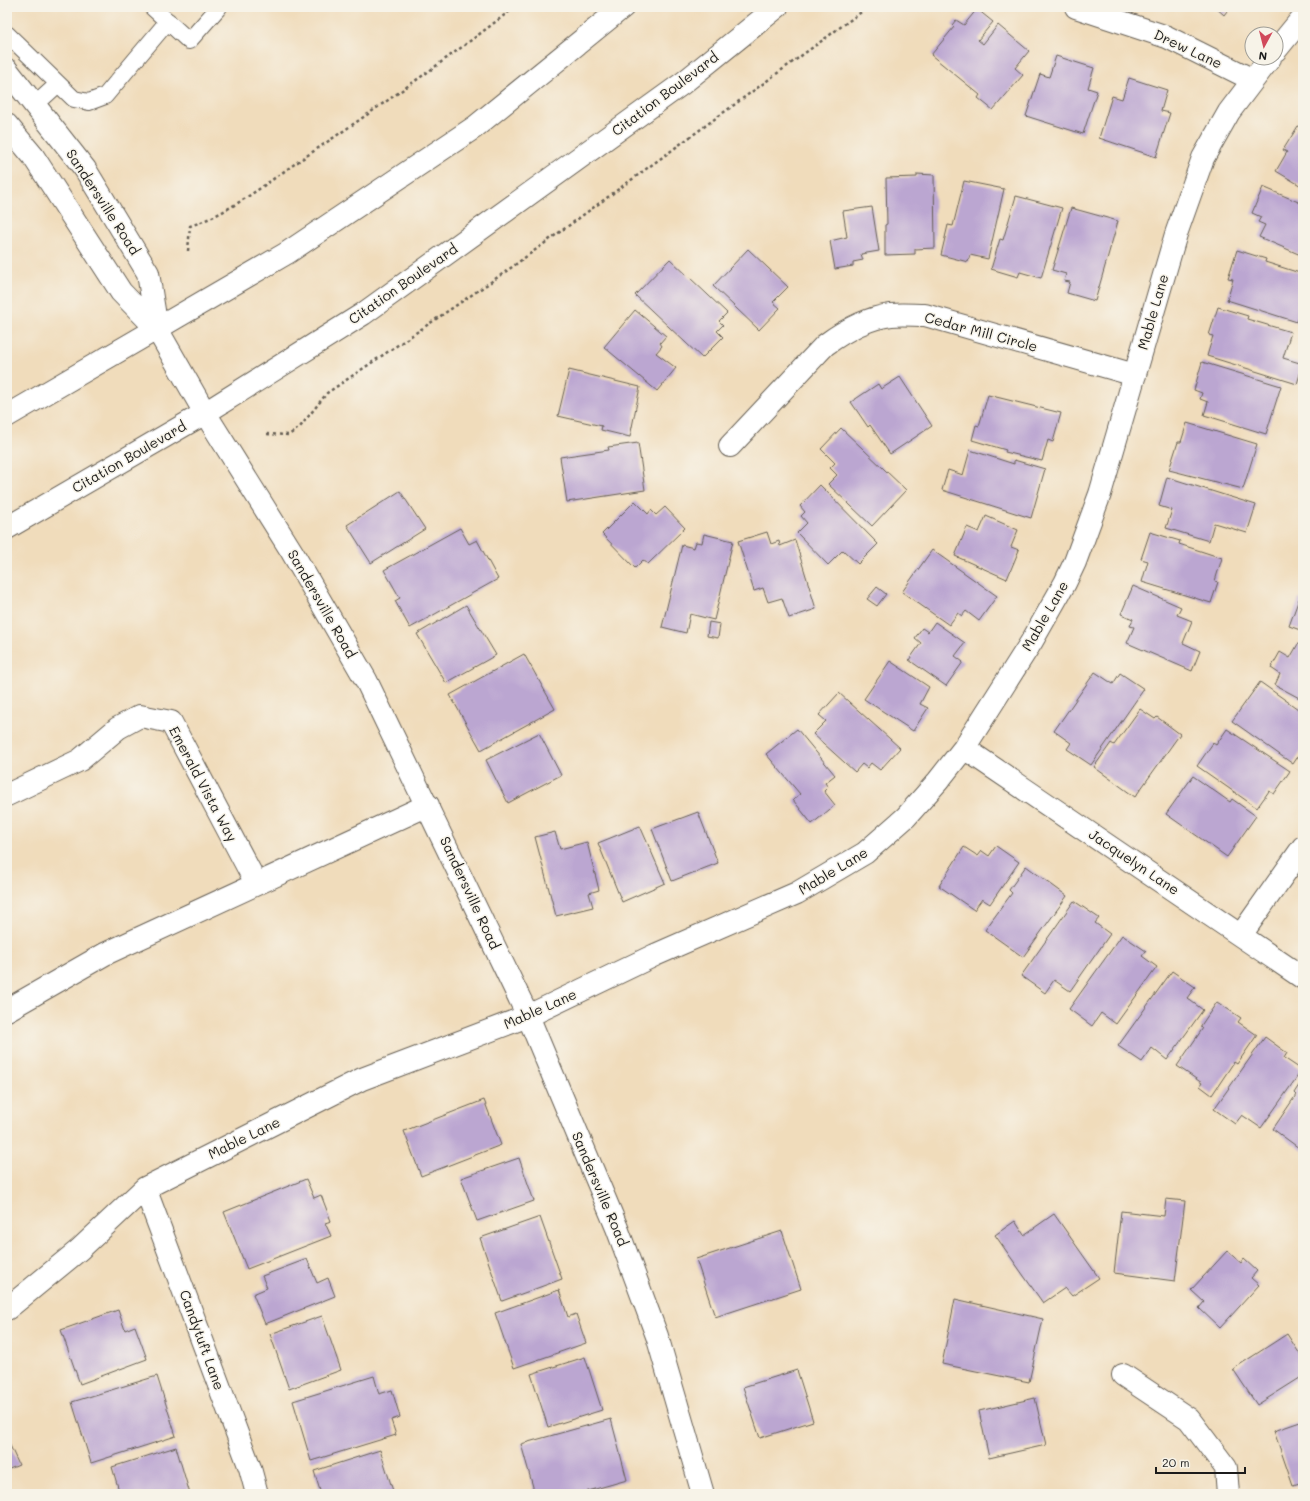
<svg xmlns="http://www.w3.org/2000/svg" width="1310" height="1501" font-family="Mali,sans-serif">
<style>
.building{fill:#bba6d1}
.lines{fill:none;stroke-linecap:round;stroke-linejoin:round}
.lane-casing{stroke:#665f54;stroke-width:18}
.street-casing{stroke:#665f54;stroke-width:24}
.secondary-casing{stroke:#665f54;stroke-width:24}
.path{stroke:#665f54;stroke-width:2.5;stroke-dasharray:3 3;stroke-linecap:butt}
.lane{stroke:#fff;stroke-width:16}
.street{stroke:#fff;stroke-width:22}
.secondary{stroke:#fff;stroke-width:22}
.labels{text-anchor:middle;stroke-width:3;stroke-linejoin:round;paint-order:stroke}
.street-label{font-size:14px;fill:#1c1c1c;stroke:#f7f3e8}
</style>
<rect width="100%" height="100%" fill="#f7f3e8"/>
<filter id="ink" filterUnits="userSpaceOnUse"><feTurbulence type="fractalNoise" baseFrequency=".025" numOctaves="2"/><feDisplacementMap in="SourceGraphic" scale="8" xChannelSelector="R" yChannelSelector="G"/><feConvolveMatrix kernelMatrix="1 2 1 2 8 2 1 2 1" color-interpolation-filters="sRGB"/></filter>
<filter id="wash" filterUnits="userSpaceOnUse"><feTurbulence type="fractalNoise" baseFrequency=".012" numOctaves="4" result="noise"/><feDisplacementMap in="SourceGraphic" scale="16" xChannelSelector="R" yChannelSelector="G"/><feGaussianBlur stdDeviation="0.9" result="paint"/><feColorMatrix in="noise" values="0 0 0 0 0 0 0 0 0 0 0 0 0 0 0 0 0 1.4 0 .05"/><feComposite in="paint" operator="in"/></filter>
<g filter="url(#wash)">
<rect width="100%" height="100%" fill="#f0dcbb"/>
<g id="blocks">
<path class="building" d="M1215,7H1230L1224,15Z
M977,9L993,22L978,40L983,44L998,25L1029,51L1015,68L1023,75L993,110L978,98L980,95L931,55L954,27L952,25L956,20L964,25Z
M1056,56L1094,68L1088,88L1097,91L1083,134L1026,116L1040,74L1049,77Z
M1129,78L1167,90L1161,111L1170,113L1156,157L1099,138L1112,96L1122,99Z
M1298,126L1303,128V187L1276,171L1287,152L1283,150Z
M917,174L934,175L935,248L915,249V254L885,255V225L887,224L886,178L917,177Z
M964,181L1004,189L988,259L970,255L968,262L941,255L948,225L953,226Z
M1263,187L1303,204V256L1259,237L1265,225L1258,222L1261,217L1252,213Z
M1016,196L1062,208L1041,278L1020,272L1018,277L991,269L1000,239L1003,240Z
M872,207L879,251L861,254L863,260L853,262V266L835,269L830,241L847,237L843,211Z
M1071,208L1118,221L1095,301L1067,293L1070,282L1064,281L1066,274L1052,270Z
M748,249L788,287L773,302L780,308L759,330L713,286Z
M1237,250L1266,259L1265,262L1303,274V294L1299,306L1302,307L1297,322L1227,300L1233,279L1228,278Z
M670,259L727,313L719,321L723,325L717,331L723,337L702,358L635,295Z
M1218,307L1248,316L1247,319L1291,332L1283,358L1303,364L1297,384L1207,356L1213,336L1209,335Z
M635,310L666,336L660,343L662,346L656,353L676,368L657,391L604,347Z
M1202,362L1281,386L1266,434L1204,415L1208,402L1200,399L1202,393L1194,390Z
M569,370L640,387L630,437L601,430L602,426L558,416Z
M900,377L932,426L890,454L870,425L868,427L851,402L878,384L881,389Z
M988,395L1061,413L1053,442L1048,440L1042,461L1005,452L1006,450L972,440L976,425L979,426Z
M1187,423L1257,444L1243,489L1169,470L1178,442H1181Z
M841,428L906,490L872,526L828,484L837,475L830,468L835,463L821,449Z
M638,443L645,490L567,502L560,457L609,450L608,447Z
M970,450L1014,464V460L1045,469L1031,518L942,490L948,470L963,475Z
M1167,477L1256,505L1247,533L1214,523L1209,541L1166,528L1172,510L1159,506Z
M820,485L878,544L858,564L843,550L828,565L797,533L807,523L801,516L805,512L800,506Z
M400,491L425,529L371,563L347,525Z
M635,501L648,514L651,510L656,515L665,507L685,528L648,564L643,560L635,568L602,534Z
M986,516L1018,530L1011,547L1019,550L1007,579L955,556L967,527L979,532Z
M460,528L469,544L477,540L498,579L410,628L395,601L400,598L384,570Z
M767,532L771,544L779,541L780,546L795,540L816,609L789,618L782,598L768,602L763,588L754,591L738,541Z
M1150,532L1180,541L1179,544L1222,558L1215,581L1218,582L1211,603L1142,582L1148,561L1141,559Z
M704,534L733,541L714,620L690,614L686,633L662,627L682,545L694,548L696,542L702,543Z
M932,550L997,596L979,621L966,611L962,616L958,613L949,625L902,592Z
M1133,586L1181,607L1177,615L1192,621L1183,643L1200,651L1192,671L1127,643L1134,627L1130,626L1133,619L1121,614Z
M877,587L886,594L877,606L867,599Z
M1299,599L1303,600V631L1289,626Z
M466,605L496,655L446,683L417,634Z
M709,622L720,624L718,638L707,636Z
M935,622L965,643L955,656L963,662L946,686L909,660L921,643L915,638L922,628L928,632Z
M1298,644L1303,646V700L1275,685L1280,674L1271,668L1280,652L1290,658Z
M524,654L555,709L481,750L450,695Z
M890,661L929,687L920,704L928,708L913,731L864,699Z
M1095,672L1113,684L1120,673L1144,689L1091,765L1067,749L1071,743L1054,731Z
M1260,682L1298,709L1300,706L1303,709V749L1293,764L1232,721Z
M839,693L900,748L880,770L871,763L867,768L862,764L855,772L813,734L826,721L819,715Z
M1140,709L1155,719L1157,717L1180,734L1135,797L1094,767L1111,743L1114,745Z
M797,729L835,775L825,783L828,787L824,791L835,805L812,824L793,800L800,794L766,754Z
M1227,729L1290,771L1274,794L1269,791L1257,808L1197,766L1213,743L1216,745Z
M539,733L561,775L508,803L486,760Z
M1193,776L1230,802L1232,799L1256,816L1227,857L1166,814Z
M698,812L718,863L672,881L652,829Z
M640,826L665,883L622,902L598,843Z
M555,832L560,849L587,842L599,890L589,893L593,907L556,916L535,837Z
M996,846L1019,862L990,904L982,899L974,910L939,886L964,847L978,856L982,851L989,856Z
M1026,866L1067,896L1023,957L985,930L1012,893L1009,890Z
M1074,901L1099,918L1095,923L1110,934L1070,991L1054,980L1045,993L1021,976Z
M1122,935L1146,951L1142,956L1157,967L1116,1024L1101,1013L1092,1026L1069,1009Z
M1172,971L1195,987L1187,998L1203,1010L1167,1060L1152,1048L1142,1062L1118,1046Z
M1217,1002L1241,1018L1238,1022L1257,1035L1237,1064L1234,1062L1212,1095L1200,1086L1202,1083L1177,1066L1203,1028L1200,1027Z
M1265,1037L1287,1053L1284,1058L1302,1070L1261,1128L1242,1115L1235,1124L1214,1109Z
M1303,1079V1151L1273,1129L1296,1095L1294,1093Z
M484,1100L501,1145L421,1176L404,1131Z
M519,1158L534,1201L477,1221L461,1178Z
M306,1179L314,1198L321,1195L331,1221L325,1223L331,1236L247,1269L224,1212Z
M1166,1199L1185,1201L1175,1281L1114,1273L1121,1211L1164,1216Z
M1054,1214L1099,1278L1072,1296L1065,1288L1043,1303L995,1235L1015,1221L1024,1235Z
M540,1217L562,1279L502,1301L480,1238Z
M782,1231L801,1289L715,1317L696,1259Z
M1227,1251L1241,1263L1244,1259L1257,1271L1251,1278L1259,1285L1220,1328L1199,1308L1204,1302L1191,1290Z
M307,1259L317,1283L328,1278L335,1296L265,1324L253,1294L267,1288L262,1276Z
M559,1290L568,1317L576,1314L586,1343L514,1368L495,1313Z
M955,1299L1043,1319L1029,1382L942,1364Z
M118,1310L125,1330L135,1326L147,1359L80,1384L61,1330Z
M322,1316L341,1370L289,1389L270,1334Z
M1287,1334L1303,1359V1376L1257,1405L1233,1369Z
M585,1357L602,1410L548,1427L531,1374Z
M797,1370L813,1421L760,1438L743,1387Z
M157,1376L176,1436L91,1463L72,1402Z
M374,1376L379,1394L392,1390L400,1417L391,1420L396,1435L311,1461L293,1401Z
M1035,1398L1046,1445L989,1458L979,1411Z
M611,1419L627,1480L578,1494H535L521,1444Z
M1303,1421V1483L1293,1486L1274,1431Z
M7,1439L19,1465L7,1470Z
M176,1447L190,1494H120L112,1467Z
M380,1450L394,1494H321L314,1471Z"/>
</g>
</g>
<g filter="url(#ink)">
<use href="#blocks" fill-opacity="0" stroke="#665f54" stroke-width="1"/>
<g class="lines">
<defs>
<path id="lane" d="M152,7L189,41L219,7
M7,34L74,99L89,102L105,96L168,21
M35,105L58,84"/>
<path id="street" d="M1076,7L1167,37L1253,80
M1276,50L1303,17
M730,446L825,345C844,331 866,318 891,315C902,314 914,315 925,315L1135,375
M964,748L1303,978
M7,795L80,760L118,728L140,716L171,722L256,883
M1241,935L1303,847
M7,1010L105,954L428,805
M145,1188L250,1468L257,1494
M7,1309L79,1250L145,1188L362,1079L528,1016L655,955L797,893L865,853L906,817L938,781L964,748L1032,641L1065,583L1075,562L1100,494L1176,234L1203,158L1229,112L1270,58
M1123,1375L1189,1419L1226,1468L1228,1494"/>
<path id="secondary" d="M7,70L85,169L148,273L157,329
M7,125L33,156L121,292L157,329L205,413L292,552L366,680L528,1016L617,1228L657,1336L703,1494
M7,416L287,253L475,127L623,7
M7,528L205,413L363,314L683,83L777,7"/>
</defs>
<use href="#lane" class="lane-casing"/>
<use href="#street" class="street-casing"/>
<use href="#secondary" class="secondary-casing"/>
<path class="path" d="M188,251L190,226C230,213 265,184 299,161C372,112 445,61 515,7
M267,434L289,435L300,427L327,393L501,275L868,7"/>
<use href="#lane" class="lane"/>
<use href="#street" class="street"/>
<use href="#secondary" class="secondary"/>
</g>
</g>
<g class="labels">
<g class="street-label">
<text transform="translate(1188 49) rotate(25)" y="5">Drew Lane</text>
<text transform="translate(665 94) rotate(-37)" y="5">Citation Boulevard</text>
<text transform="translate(103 202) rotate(57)" y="5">Sandersville Road</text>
<text transform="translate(403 284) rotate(-35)" y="5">Citation Boulevard</text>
<text transform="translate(1153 312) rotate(-74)" y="5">Mable Lane</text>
<text transform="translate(981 332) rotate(15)" y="5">Cedar Mill Circle</text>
<text transform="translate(129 457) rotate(-30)" y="5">Citation Boulevard</text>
<text transform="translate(322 604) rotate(60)" y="5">Sandersville Road</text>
<text transform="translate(1045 616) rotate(-60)" y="5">Mable Lane</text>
<text transform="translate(203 784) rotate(62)" y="5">Emerald Vista Way</text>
<text transform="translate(1134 862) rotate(34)" y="5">Jacquelyn Lane</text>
<text transform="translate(833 871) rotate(-31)" y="5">Mable Lane</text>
<text transform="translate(470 893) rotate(65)" y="5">Sandersville Road</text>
<text transform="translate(540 1009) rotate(-24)" y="5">Mable Lane</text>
<text transform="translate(244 1138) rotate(-26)" y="5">Mable Lane</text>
<text transform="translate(600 1189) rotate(67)" y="5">Sandersville Road</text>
<text transform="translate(202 1340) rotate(70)" y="5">Candytuft Lane</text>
</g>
</g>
<rect width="1310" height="1501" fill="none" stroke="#f7f3e8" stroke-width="24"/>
<g transform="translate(1264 46) rotate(187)"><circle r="19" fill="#f7f3e8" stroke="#9f9d96"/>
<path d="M0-3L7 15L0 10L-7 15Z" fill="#d1495b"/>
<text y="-6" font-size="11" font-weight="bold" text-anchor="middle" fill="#1c1c1c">N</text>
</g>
<path d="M1156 1467v6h89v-6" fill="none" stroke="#1c1c1c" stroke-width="2"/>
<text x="1162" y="1467" font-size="12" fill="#1c1c1c" stroke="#f7f3e8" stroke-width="3" paint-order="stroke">20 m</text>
</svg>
